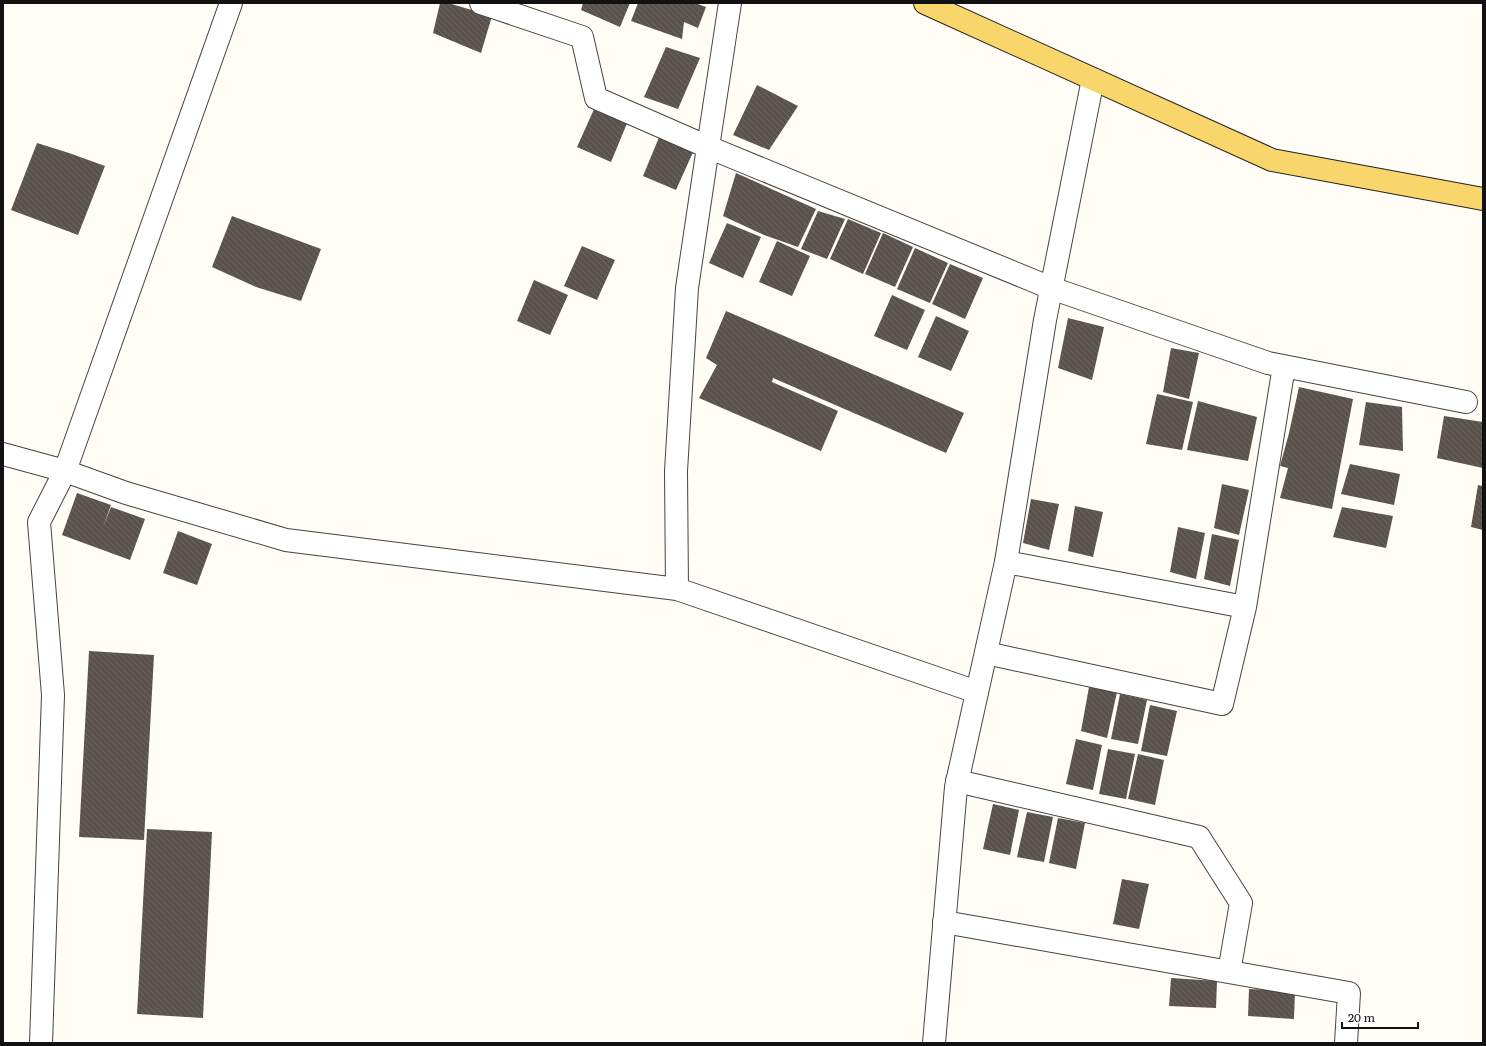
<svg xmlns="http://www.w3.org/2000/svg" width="1486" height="1046" font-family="Literata,serif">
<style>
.building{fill:url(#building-back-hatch)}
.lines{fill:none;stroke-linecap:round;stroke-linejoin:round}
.minor-casing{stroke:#444;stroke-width:24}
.tertiary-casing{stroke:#444;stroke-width:24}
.primary-casing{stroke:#222;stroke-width:24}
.minor{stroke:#fff;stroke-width:22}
.tertiary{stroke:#fff;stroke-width:22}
.primary{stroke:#f9d66b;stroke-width:22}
</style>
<defs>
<pattern id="building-back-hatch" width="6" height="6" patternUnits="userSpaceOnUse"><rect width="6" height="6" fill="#5a524d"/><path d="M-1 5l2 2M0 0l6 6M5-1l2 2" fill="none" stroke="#6d6662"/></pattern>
</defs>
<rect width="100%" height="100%" fill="#fffdf5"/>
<path class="building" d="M440,3H448L492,16L481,53L433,33Z
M583,3H630L620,27L581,10Z
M638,3H695L706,7L698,28L684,22L682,39L631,21Z
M666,47L700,58L678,109L644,97Z
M757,85L798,106L769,150L733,135Z
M595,107L628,121L611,162L577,147Z
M660,135L694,150L676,190L643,176Z
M37,143L69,153L105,166L78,235L11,210Z
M736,173L816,209L798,247L764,235L723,216Z
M818,211L845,219L827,259L801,249Z
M232,216L321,249L301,301L256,287L212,267Z
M848,219L881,233L863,274L830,259Z
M727,223L761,237L743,278L709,263Z
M883,233L913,247L895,287L865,274Z
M777,241L810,256L792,296L759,282Z
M582,246L615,260L597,300L564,286Z
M915,248L948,263L930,303L897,289Z
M950,264L983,278L965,319L932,304Z
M534,280L568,295L550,335L517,321Z
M892,295L925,310L907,350L874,336Z
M726,311L964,413L946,453L773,378L772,382L838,411L821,451L699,398L717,365L706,358Z
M936,316L969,331L951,371L918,357Z
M1068,318L1104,327L1092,380L1058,368Z
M1171,348L1199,353L1189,399L1163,392Z
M1299,387L1353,399L1332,509L1280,498L1288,468L1280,466L1289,433Z
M1157,394L1193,402L1182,450L1146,444Z
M1198,401L1257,417L1248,461L1187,450Z
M1366,402L1402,407L1403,451L1359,445Z
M1444,416L1483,422V468L1437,458Z
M1350,464L1400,474L1394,505L1341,494Z
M1222,484L1249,490L1239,535L1214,528Z
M1478,485L1483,486V530L1471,527Z
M77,493L111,505L103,527L111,507L145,519L130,560L62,535Z
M1031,499L1059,504L1049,550L1023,543Z
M1075,506L1103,512L1093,557L1068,551Z
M1342,507L1393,516L1386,548L1333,537Z
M1178,527L1205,533L1196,579L1170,572Z
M178,531L212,544L197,585L163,573Z
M1212,534L1239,540L1230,586L1204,579Z
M89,651L154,655L144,840L79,837Z
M1089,687L1117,692L1107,738L1081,731Z
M1120,694L1147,700L1138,744L1111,739Z
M1150,705L1177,711L1167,756L1141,751Z
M1076,739L1102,745L1093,790L1066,784Z
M1108,749L1135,754L1126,799L1099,794Z
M1138,754L1164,760L1155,805L1128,799Z
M993,804L1019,810L1010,855L983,849Z
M1027,812L1053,817L1044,862L1017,857Z
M1058,818L1085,823L1076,869L1049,863Z
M147,829L212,832L203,1018L137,1014Z
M1122,879L1149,884L1139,929L1113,924Z
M1171,978L1217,981L1216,1008L1169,1006Z
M1249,989L1295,991L1294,1019L1248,1016Z"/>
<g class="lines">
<defs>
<path id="minor" d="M481,3L582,37L596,98L708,147L687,288L676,471L677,589L977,692
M730,3L708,147L1051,288L1268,363L1466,402
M3,454L65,471L231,3
M1245,607L1284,366
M986,653L1222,704L1245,607L1006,562
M957,781L1199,837L1241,903L1229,972
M944,922L1349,993L1346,1043
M41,1043L53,695L39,522L65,471L126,493L286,540L677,589"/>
<path id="tertiary" d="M934,1043L956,787L1006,562L1045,320L1093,79"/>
<path id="primary" d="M925,3L1272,160L1483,199"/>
</defs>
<use href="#minor" class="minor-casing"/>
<use href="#tertiary" class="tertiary-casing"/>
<use href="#primary" class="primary-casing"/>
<use href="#minor" class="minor"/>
<use href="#tertiary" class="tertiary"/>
<use href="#primary" class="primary"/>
</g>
<rect width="1486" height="1046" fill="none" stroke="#111111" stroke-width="8"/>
<path d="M1342 1022v6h76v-6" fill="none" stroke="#111111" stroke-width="2"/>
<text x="1348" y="1022" font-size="12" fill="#111111" stroke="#ffffff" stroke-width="3" paint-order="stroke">20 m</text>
</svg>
